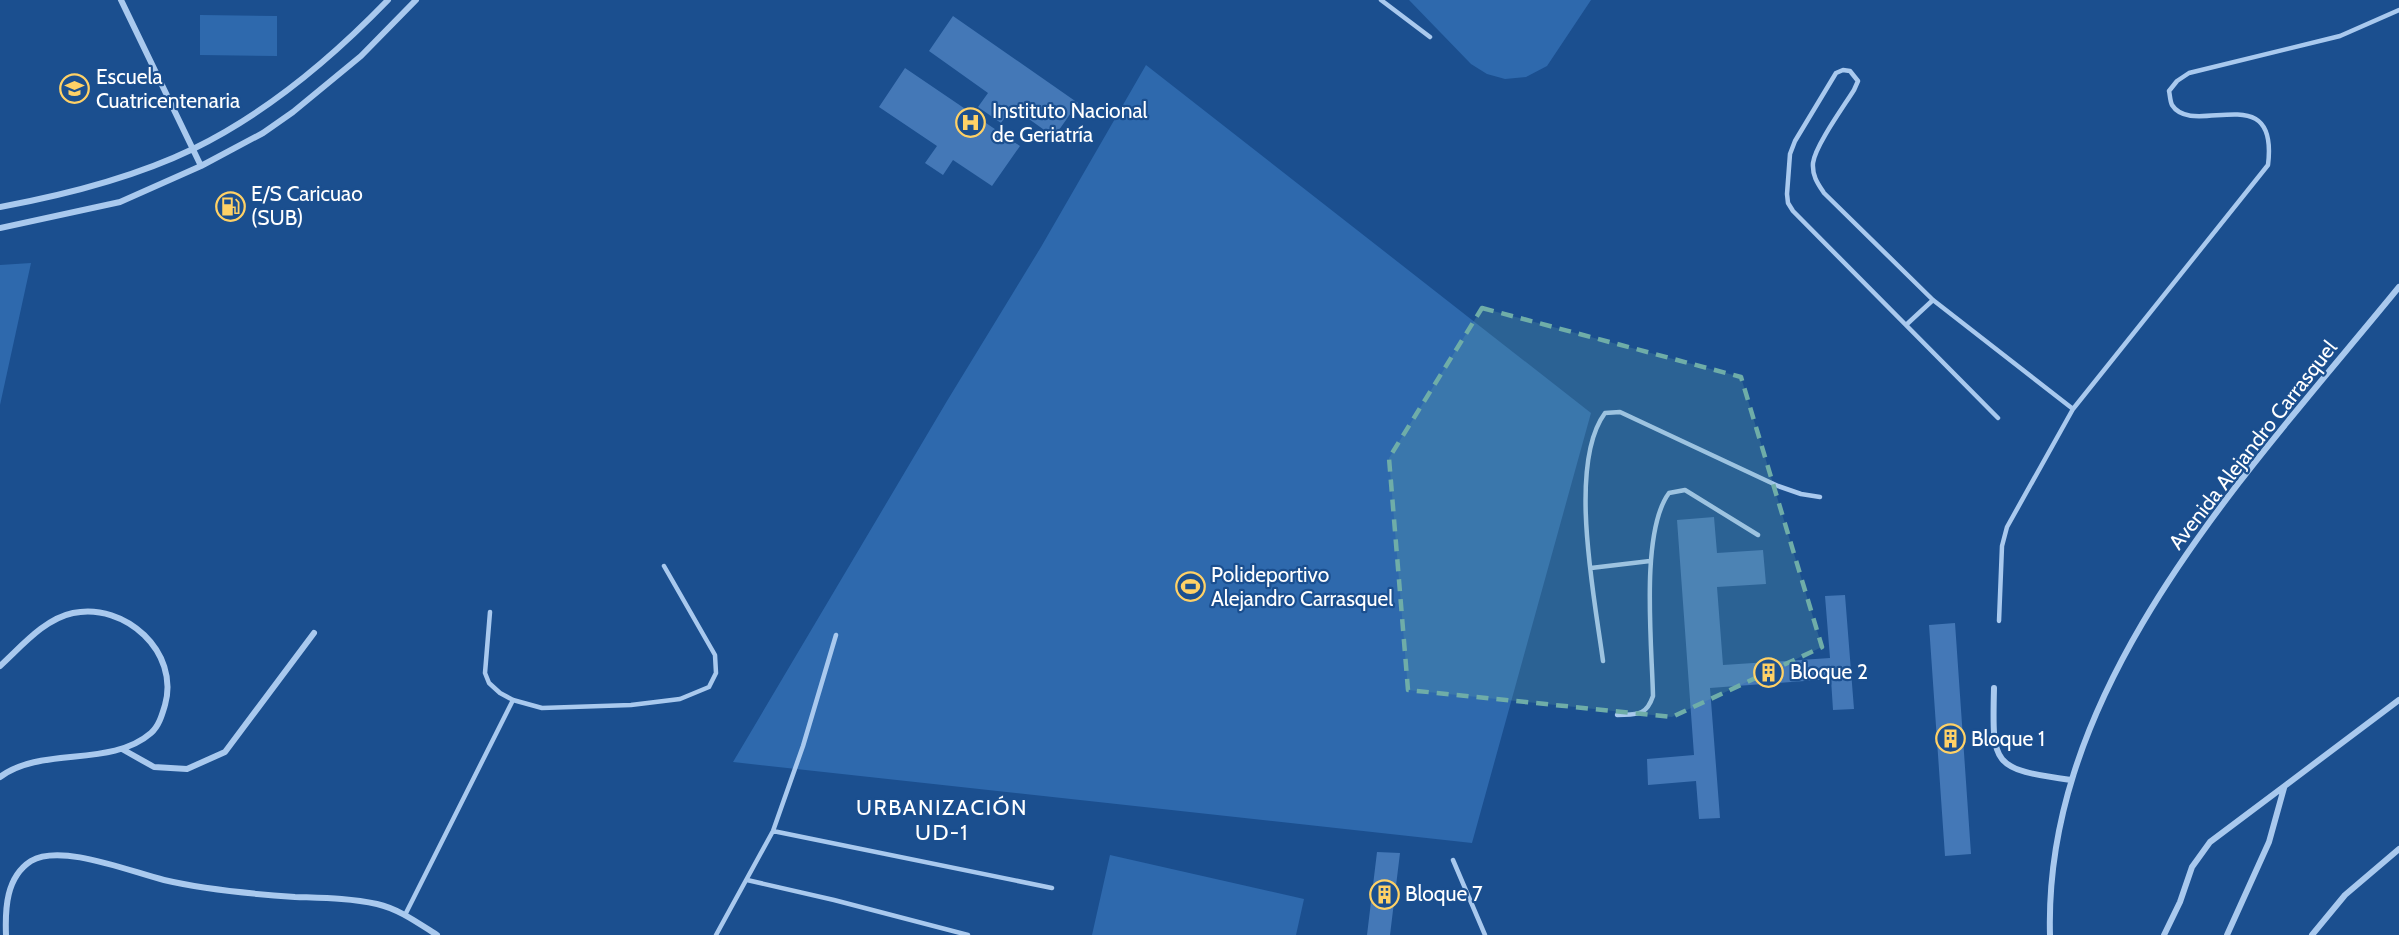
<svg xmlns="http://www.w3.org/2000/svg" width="2399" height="935" font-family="Cabin,sans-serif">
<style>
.green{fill:#2e69ad}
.building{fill:#4478b7}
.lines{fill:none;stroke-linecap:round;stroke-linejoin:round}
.service{stroke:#a9c9ee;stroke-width:4.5}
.minor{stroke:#a9c9ee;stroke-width:6}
.marked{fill:#6fada8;fill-opacity:0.2;stroke:#6fada8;stroke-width:4.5;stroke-dasharray:12 8;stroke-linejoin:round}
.labels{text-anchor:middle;stroke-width:4.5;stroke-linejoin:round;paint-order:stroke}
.poi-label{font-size:21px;fill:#fff;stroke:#1b4f8f;text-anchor:start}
.street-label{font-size:21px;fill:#fff;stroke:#1b4f8f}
.neighbourhood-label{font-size:22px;letter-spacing:1.5px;fill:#fff;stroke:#1b4f8f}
</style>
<rect width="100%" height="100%" fill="#1b4f8f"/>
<path class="green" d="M1409,0H1591L1547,66L1526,77L1505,79L1487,74L1471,64Z
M200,15L277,16V56L200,55Z
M1146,65L1591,413L1472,843L733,762L947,401L1041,247Z
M31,263L0,405V265Z
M1110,855L1304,899L1296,935H1092Z"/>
<path class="building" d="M953,16L1078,103L1054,137L1012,107L1001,123L978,107L988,93L929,51Z
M905,68L1020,146L992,186L953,160L943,175L925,163L937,146L879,107Z
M1714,517L1717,553L1763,550L1766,584L1717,587L1723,665L1830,658L1825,596L1845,595L1854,709L1833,710L1831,679L1710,688L1720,818L1699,819L1696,781L1648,785L1647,759L1694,755L1677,520Z
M1955,623L1971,854L1945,856L1929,625Z
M1377,852L1400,853L1390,935H1367Z"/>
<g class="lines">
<path class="service" d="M1381,0L1430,37
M1906,325L1933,300
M1998,418L1793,211L1788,203L1787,194L1790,154L1795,141L1836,73L1843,70L1850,71L1858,81L1854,90C1844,106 1815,146 1813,163C1812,176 1818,184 1824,193L1933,300L2073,409
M1591,568L1650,561
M490,612L485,673L489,683L500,693L513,700L542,708L631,705L680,699L709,687L716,673L715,655L664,566
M1999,621L2002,546L2007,527L2073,409L2268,165C2279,76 2193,139 2172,105C2170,101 2170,95 2169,91L2177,81L2189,73L2340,36L2399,10
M1603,661C1595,600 1567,464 1605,413L1620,412L1778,486L1801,494L1820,497
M1617,715C1636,714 1646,717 1653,696C1652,646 1640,532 1669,493L1685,490L1758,535
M773,831L1052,888
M1453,860L1485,935
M747,880L834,900L968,935
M405,915L513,700
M716,935L773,831L803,746L836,635"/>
<path class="minor" d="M121,0L201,166
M0,207C65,195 133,178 193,149C267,113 331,59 388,0
M0,228L120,202L201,166L263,133L293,112L361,56L416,0
M0,666C21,647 44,619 73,613C125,602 180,652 165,705C162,715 159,726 151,733C111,768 41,746 0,777
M1994,688C1992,766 1992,769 2071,780
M122,749L154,767L187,769L225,752L314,633
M6,935C5,909 6,877 31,861C61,843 131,872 164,880C207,890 251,894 295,897C323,898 349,898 377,904C399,909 418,923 437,935
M2050,935C2043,683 2250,470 2399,287
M2164,935L2180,902L2192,867L2210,842L2399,700
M2227,935L2269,842L2284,788
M2312,935L2345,895L2399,849"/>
</g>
<path class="marked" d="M1482,308L1741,377L1822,647L1672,717L1408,690L1389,458Z"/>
<defs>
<symbol id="school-ring" viewBox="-11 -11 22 22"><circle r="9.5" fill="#1b4f8f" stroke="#ffd166" stroke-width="1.5"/><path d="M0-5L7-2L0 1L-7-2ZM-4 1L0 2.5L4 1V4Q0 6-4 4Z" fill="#ffd166"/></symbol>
<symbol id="hospital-ring" viewBox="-11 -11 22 22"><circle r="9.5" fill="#1b4f8f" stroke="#ffd166" stroke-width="1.5"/><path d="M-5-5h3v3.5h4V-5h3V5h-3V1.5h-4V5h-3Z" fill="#ffd166"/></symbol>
<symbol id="fuel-ring" viewBox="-11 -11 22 22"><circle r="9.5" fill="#1b4f8f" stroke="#ffd166" stroke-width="1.5"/><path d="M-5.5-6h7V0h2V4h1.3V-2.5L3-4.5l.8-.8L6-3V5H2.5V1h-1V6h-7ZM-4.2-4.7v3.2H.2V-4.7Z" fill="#ffd166"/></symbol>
<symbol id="stadium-ring" viewBox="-11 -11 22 22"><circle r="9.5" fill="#1b4f8f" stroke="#ffd166" stroke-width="1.5"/><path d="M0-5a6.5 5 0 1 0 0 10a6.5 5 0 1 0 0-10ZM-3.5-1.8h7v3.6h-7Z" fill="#ffd166"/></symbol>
<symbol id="building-ring" viewBox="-11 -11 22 22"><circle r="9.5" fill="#1b4f8f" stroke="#ffd166" stroke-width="1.5"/><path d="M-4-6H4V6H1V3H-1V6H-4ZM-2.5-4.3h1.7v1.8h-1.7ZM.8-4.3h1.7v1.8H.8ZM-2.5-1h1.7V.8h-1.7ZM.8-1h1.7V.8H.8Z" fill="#ffd166"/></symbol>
</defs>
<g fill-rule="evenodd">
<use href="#school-ring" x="58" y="72" width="33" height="33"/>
<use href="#hospital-ring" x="954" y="106" width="33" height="33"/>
<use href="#fuel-ring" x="214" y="190" width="33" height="33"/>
<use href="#stadium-ring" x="1174" y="570" width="33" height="33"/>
<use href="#building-ring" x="1752" y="656" width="33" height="33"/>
<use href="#building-ring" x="1934" y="722" width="33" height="33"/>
<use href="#building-ring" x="1368" y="878" width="33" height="33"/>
</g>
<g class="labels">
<g class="poi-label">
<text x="96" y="84">Escuela<tspan x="96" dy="24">Cuatricentenaria</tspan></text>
<text x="992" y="118">Instituto Nacional<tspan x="992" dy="24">de Geriatría</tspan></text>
<text x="251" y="201">E/S Caricuao<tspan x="251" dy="24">(SUB)</tspan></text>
<text x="1211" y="582">Polideportivo<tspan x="1211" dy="24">Alejandro Carrasquel</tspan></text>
<text x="1790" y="679">Bloque 2</text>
<text x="1971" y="746">Bloque 1</text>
<text x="1405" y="901">Bloque 7</text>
</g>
<g class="street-label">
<text transform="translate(2253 445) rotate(-52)" y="7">Avenida Alejandro Carrasquel</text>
</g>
<g class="neighbourhood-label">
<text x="942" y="815">URBANIZACIÓN<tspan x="942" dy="25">UD-1</tspan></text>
</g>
</g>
</svg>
